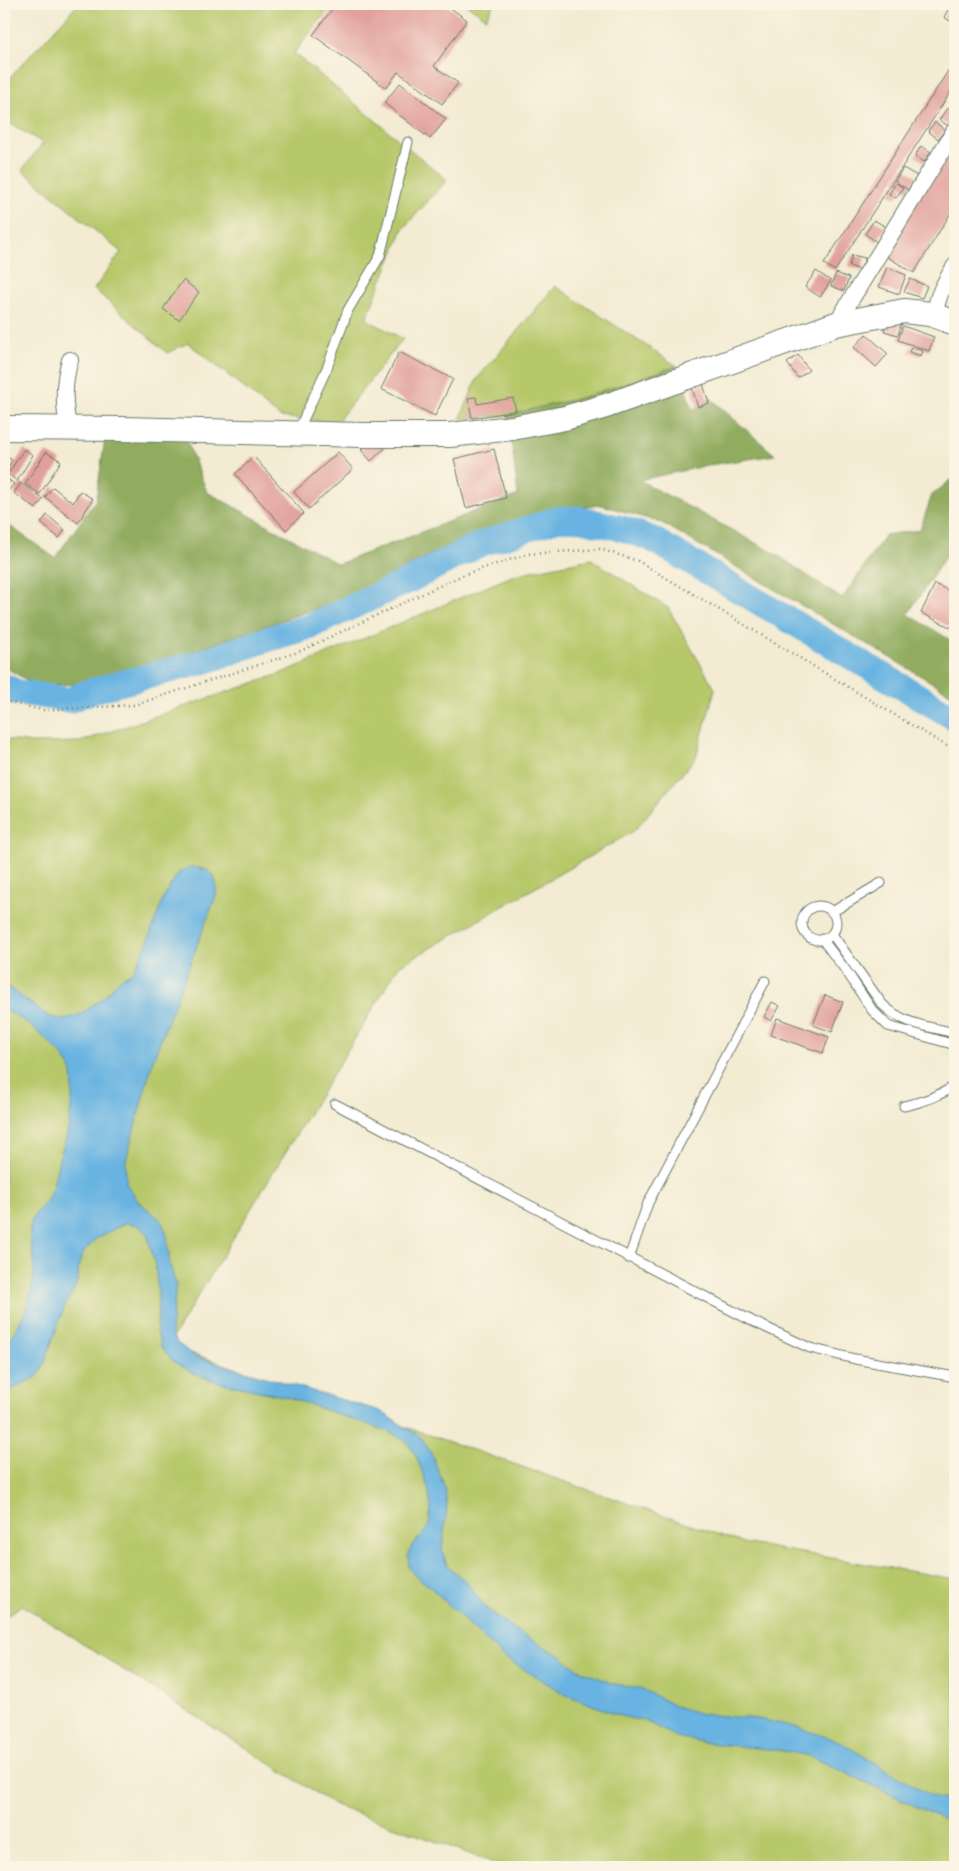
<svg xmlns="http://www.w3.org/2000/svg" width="959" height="1871" font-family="Mali,sans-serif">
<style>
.green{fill:#b7c86b;stroke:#6b8250}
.forest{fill:#91ac5f;stroke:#58744a}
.water{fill:#68b3e1;stroke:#44788a}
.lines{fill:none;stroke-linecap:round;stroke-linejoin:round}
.river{stroke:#68b3e1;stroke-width:26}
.building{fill:#e1a09b}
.lane-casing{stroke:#697a6b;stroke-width:11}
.street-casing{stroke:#697a6b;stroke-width:18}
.secondary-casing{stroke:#697a6b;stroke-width:26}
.path{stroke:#697a6b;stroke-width:2.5;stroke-dasharray:1 4;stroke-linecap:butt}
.lane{stroke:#fff;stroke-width:9}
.street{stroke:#fff;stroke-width:16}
.secondary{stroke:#fff;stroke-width:24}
</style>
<rect width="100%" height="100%" fill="#fcf5e5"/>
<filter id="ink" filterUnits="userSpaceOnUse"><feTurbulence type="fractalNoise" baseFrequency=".02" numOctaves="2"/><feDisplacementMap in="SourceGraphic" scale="10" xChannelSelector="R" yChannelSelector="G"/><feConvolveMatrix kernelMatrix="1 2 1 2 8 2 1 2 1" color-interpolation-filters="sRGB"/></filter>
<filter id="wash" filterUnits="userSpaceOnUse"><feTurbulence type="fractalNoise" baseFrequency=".0096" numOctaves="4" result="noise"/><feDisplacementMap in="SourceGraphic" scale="20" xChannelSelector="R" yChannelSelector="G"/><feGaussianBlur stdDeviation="1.12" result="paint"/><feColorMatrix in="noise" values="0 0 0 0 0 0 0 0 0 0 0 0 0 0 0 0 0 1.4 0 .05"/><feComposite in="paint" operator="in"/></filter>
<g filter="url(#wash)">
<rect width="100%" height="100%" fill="#f3ebd2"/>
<path class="green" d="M78,4H333L294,53L447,180L403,229L366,319L403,339L336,423L280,417L188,343L167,353L94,289L121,252L22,170L43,143L4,120V84Z
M466,4H494L486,18Z
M555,286L677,366L584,397L508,415L460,419L477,379Z
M591,559L668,608L715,689L696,757L634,831L399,966L168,1345L743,1543L955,1579V1867H505L333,1804L22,1605L4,1618V739L32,743L80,742L277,675L517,574Z"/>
<path class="forest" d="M677,366L693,410L710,398L775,455L709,465L639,480L776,554L842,599L885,535L920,530L932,495L955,477V542L908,614L955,643V696L662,523L602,505L549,510L468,536L341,600L97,684L36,685L4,667V522L55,558L96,500L105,439L184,434L207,492L338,564L518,495L508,415L584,397Z"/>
<path class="water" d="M190,867C211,868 218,874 216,896L153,1060L126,1160V1183L138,1201L161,1220L167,1235L170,1265L176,1285L171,1331L176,1342L194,1356L380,1411L421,1437L432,1455L445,1488L447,1507L442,1551L447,1565L467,1583L486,1608L523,1635L561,1656L576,1668L611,1683L644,1690L675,1706L702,1714L759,1719L800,1728L838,1741L933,1797L955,1802V1825L810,1756L784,1751L708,1743L676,1737L645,1721L624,1717L566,1695L502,1656L429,1586L415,1576L409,1568L408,1556L412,1545L422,1536L429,1525L431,1507L428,1487L416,1456L407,1442L392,1433L291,1398L217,1382L193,1373L174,1362L161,1347L157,1331L158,1293L155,1265L147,1233L138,1225L125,1223L96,1239L84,1252L79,1264L77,1283L64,1308L43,1367L37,1377L15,1387L4,1401V1346C23,1324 35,1291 34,1262C33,1251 29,1239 30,1228C32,1211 44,1209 49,1196C54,1184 56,1172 59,1159C61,1151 65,1143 67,1134C70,1121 75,1081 71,1070C65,1052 21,1016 4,1009V984L48,1016L63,1020L81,1014L104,997L119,980L133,971L146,946L164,896L179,872Z"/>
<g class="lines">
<path class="river" d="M4,686L17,692L70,700L91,691L202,662L265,640L308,627L408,581L478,545L557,519H580L624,529L652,539L955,718"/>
</g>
<g id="blocks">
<path class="building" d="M336,4H445L467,20L434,66L458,83L442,104L398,72L386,88L313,35Z
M951,4H955V17L952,22L944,17Z
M955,60V85L835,271L824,264Z
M400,83L446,119L430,139L384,103Z
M947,108L955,114V119L950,127L939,120Z
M935,122L945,130L938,139L928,131Z
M955,140V206L914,273L884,255Z
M921,146L931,152L924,162L915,156Z
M903,168L917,176L908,190L895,181Z
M896,183L903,188L896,198L889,194Z
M874,220L886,227L877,242L865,234Z
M852,255L865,258L861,270L849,266Z
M887,267L906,275L899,294L879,287Z
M816,271L831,281L820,297L805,287Z
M836,273L849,278L844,291L831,286Z
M955,274V297L945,291Z
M910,279L927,286L922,298L904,292Z
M183,280L199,292L179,320L163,309Z
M888,317L902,322L898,335L884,331Z
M903,326L934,337L929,351L898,340Z
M866,334L888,354L876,367L854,347Z
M911,347L923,351L921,356L909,352Z
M399,352L453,379L435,416L381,389Z
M798,355L809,370L798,378L787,363Z
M703,384L709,403L698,407L692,388Z
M476,397L477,404L513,398L516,411L472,418L468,398Z
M376,437L385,448L371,461L361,450Z
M24,449L33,455L17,481L8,474Z
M494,449L506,498L466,508L454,459Z
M46,452L61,461L40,494L25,484Z
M338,452L353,469L309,509L294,492Z
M4,455L12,460L4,474Z
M254,457L304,513L286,530L235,474Z
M6,478L14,484L7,492L4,490V481Z
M21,483L43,499L36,509L14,493Z
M53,487L73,503L80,491L93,499L78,523L45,497Z
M47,515L65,530L59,538L41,523Z
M935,584L955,594L954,629L921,613Z
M825,995L843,1002L832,1032L813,1025Z
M772,1002L780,1006L771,1021L764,1017Z
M777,1018L829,1037L823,1053L771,1035Z"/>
</g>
</g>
<g filter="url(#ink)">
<use href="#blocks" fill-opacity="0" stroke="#697a6b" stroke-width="1"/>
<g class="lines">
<defs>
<path id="lane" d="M298,431L327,368L348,310L380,256L408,142
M802 923a17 17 0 1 1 34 0a17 17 0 1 1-34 0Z
M832,912L881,883
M832,934L882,1004C903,1025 928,1026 955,1033
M822,939L847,972L872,1010L888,1026L952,1044L955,1046
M335,1104L752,1321L810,1348L855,1359L955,1377
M904,1106C923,1102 939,1096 955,1086
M629,1258L648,1203L765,981"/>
<path id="street" d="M935,316C936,297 945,282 955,266
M836,324L955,130
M69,429C63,405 63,383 70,360"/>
<path id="secondary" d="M4,428L122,429L363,435H450L512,428L565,418L606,406L836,324L904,311L930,314L955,323"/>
</defs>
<use href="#lane" class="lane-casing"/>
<use href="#street" class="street-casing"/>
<use href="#secondary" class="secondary-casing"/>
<path class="path" d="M4,701L42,710L134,705L298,652L465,574L528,554L600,549L638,561L955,751"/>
<use href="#lane" class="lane"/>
<use href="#street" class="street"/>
<use href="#secondary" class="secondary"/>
</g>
</g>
<rect width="959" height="1871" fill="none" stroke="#fcf5e5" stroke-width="20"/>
</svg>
